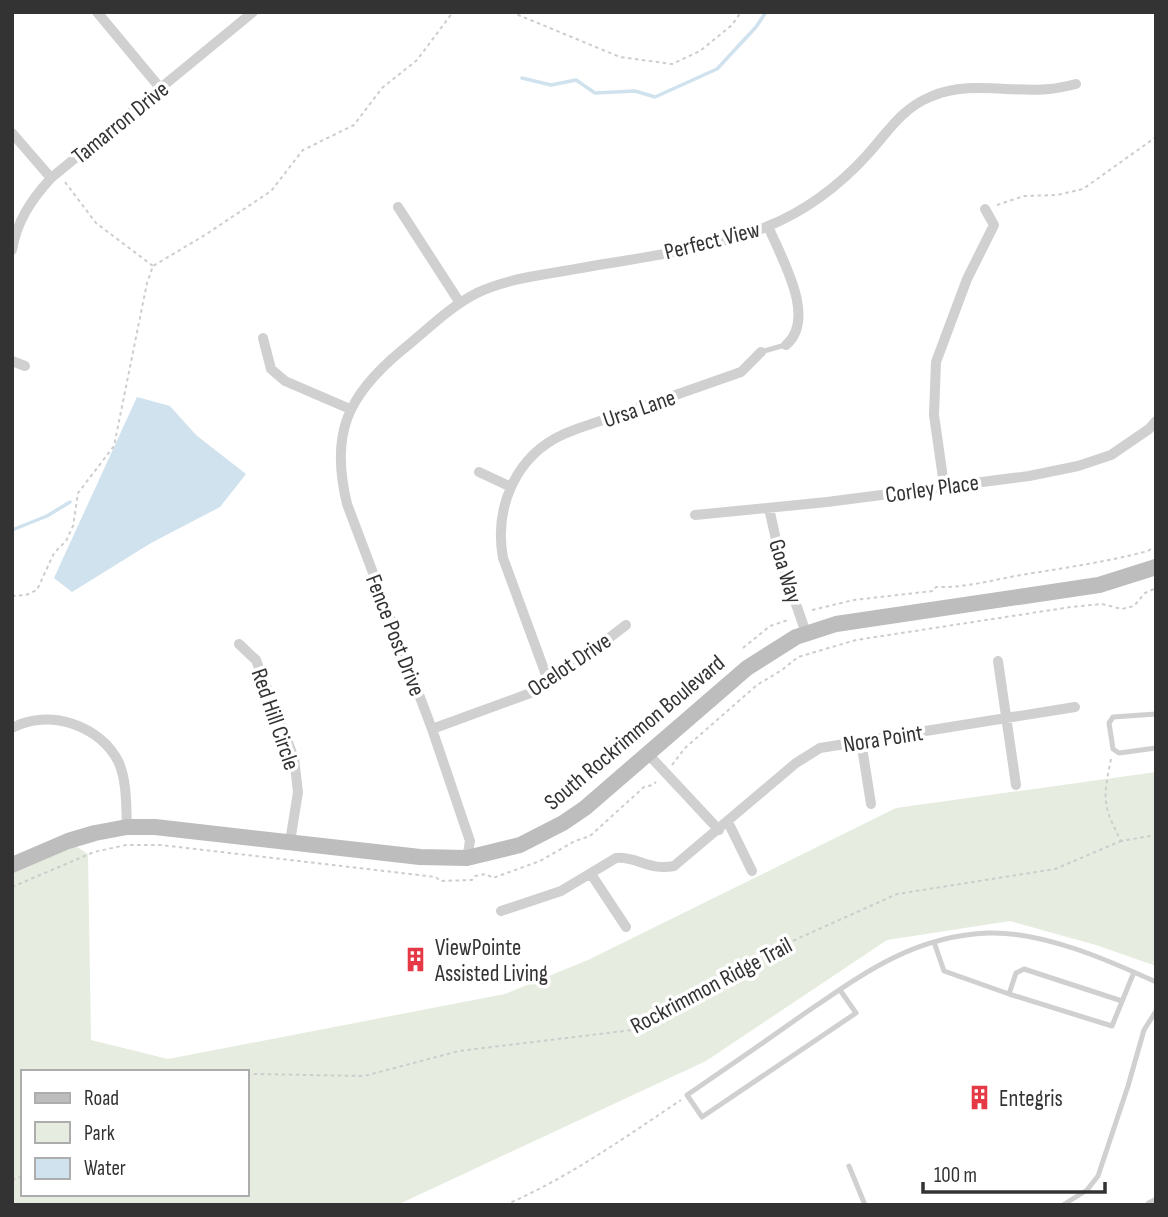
<svg xmlns="http://www.w3.org/2000/svg" width="1168" height="1217" font-family="'Sofia Sans Condensed',sans-serif">
<style>
.green{fill:#e6ecdf;fill-rule:evenodd}
.water{fill:#cfe2ee}
.lines{fill:none;stroke-linecap:round;stroke-linejoin:round}
.stream{stroke:#cfe2ee;stroke-width:3.5}
.path{stroke:#cdcdcd;stroke-width:2;stroke-dasharray:3.5 3.5;stroke-linecap:butt}
.service{stroke:#d0d0d0;stroke-width:5}
.minor{stroke:#d0d0d0;stroke-width:10}
.secondary{stroke:#bdbdbd;stroke-width:16}
.labels{text-anchor:middle;stroke-width:7;stroke-linejoin:round;paint-order:stroke}
.street-label{font-size:23px;fill:#333;stroke:#fff}
.poi-label{font-size:23px;fill:#333;stroke:#fff;text-anchor:start}
</style>
<rect width="100%" height="100%" fill="#fff"/>
<path class="green" d="M1156,772V966L1096,945L1010,921L887,940L706,1061L397,1205H12V865L68,841L88,854L91,1040L168,1059L505,994L588,960L896,808ZM23,1072H247V1194H23Z"/>
<path class="water" d="M137,397L170,406L196,435L246,474L220,507L151,543L72,592L54,578Z"/>
<g class="lines">
<path class="stream" d="M522,78L551,85L576,80L595,93L635,91L655,97L717,69L756,27L766,12
M12,530L47,516L70,502"/>
<path class="path" d="M511,12L620,57L672,64L700,51L732,25L741,12
M65,182L96,223L153,266
M997,205L1024,196L1057,195L1083,189L1156,137
M12,596L26,595L37,590L54,553L66,541L73,526L78,493L114,446L147,283L153,266L205,235L271,191L303,150L354,125L382,88L417,60L453,12
M812,610L854,600L933,591L936,587C966,588 992,580 1021,575C1064,568 1106,562 1148,551L1156,546
M743,648L770,626L788,620
M1111,759C1103,799 1102,804 1121,841L1156,835
M672,765L685,748L757,685L782,670L798,657L856,640L1071,607L1102,604L1122,609L1134,606L1145,593L1156,588
M12,887L94,852L126,845H161L436,877L440,881L472,880L475,876L486,874L493,878L540,861L575,841L590,836L644,787L653,785L656,782
M247,1076L255,1074L364,1076L459,1051L632,1030L777,948L897,894L1055,869L1121,841
M12,1180L23,1176
M505,1205C568,1178 624,1138 681,1100"/>
<path class="service" d="M761,352L785,345
M1156,714L1113,717L1109,723L1113,749L1119,753L1156,748
M934,942L944,971L1009,994
M840,990L856,1013L702,1117L687,1095C725,1069 763,1043 801,1016C861,975 912,936 988,933C1042,931 1108,960 1156,982
M1122,1001L1024,969L1016,973L1009,994L1112,1026L1134,972
M849,1166L865,1205
M1063,1205L1087,1190L1098,1176L1128,1086L1144,1030L1156,1011"/>
<path class="minor" d="M97,12L161,89
M12,133L51,178
M398,207L460,303
M768,226C780,256 818,318 786,345
M12,250C17,221 31,200 51,178L253,12
M263,338L271,369L285,381L350,409
M12,361L25,366
M479,472L511,487
M944,485L934,415L936,362L967,279L994,225L985,209
M769,508L780,558L806,633
M695,515L827,502L1029,476L1078,466L1111,455L1149,429L1156,421
M239,644L256,660L294,758L298,792L290,842
M998,661L1016,785
M549,683L503,558C494,508 515,456 564,434C585,425 608,419 630,411C667,398 704,385 741,372L761,352
M12,728C48,708 101,725 119,763C127,782 126,806 127,827
M432,729L536,691L561,675L626,625
M861,741L871,804
M648,754L719,830
M728,822L752,871
M467,858L470,841L432,729L347,504C330,434 347,396 401,351C426,331 449,307 477,293C504,280 535,276 564,271C628,259 706,251 766,227C806,211 840,185 868,154C888,132 901,109 930,97C968,80 1010,93 1050,89C1059,88 1068,86 1076,84
M591,874L626,927
M501,911L561,891L616,858C637,856 648,871 674,866L796,763L820,748L1075,707
M1150,1205L1156,1202"/>
<path class="secondary" d="M12,865L68,841L95,833L127,827H155L420,857L467,858L520,845L563,823L585,808L747,668L796,637L836,624L1099,585L1156,567"/>
</g>
<defs>
<symbol id="building-bare" viewBox="-9 -9 18 18"><path d="M-4-6H4V6H1V3H-1V6H-4ZM-2.5-4.3h1.7v1.8h-1.7ZM.8-4.3h1.7v1.8H.8ZM-2.5-1h1.7V.8h-1.7ZM.8-1h1.7V.8H.8Z" fill="#e63946" stroke="#fff" stroke-width="2.5" paint-order="stroke"/></symbol>
</defs>
<g fill-rule="evenodd">
<use href="#building-bare" x="398" y="942" width="35" height="35"/>
<use href="#building-bare" x="962" y="1080" width="35" height="35"/>
</g>
<g class="labels">
<g class="street-label">
<text transform="translate(120 122) rotate(-39)" y="8">Tamarron Drive</text>
<text transform="translate(712 240) rotate(-14)" y="8">Perfect View</text>
<text transform="translate(639 408) rotate(-19)" y="8">Ursa Lane</text>
<text transform="translate(932 488) rotate(-8)" y="8">Corley Place</text>
<text transform="translate(786 571) rotate(73)" y="8">Goa Way</text>
<text transform="translate(396 635) rotate(69)" y="8">Fence Post Drive</text>
<text transform="translate(569 664) rotate(-34)" y="8">Ocelot Drive</text>
<text transform="translate(276 719) rotate(71)" y="8">Red Hill Circle</text>
<text transform="translate(634 732) rotate(-40)" y="8">South Rockrimmon Boulevard</text>
<text transform="translate(883 738) rotate(-9)" y="8">Nora Point</text>
<text transform="translate(711 985) rotate(-28)" y="8">Rockrimmon Ridge Trail</text>
</g>
<g class="poi-label">
<text x="435" y="955">ViewPointe<tspan x="435" dy="26">Assisted Living</tspan></text>
<text x="999" y="1106">Entegris</text>
</g>
</g>
<rect width="1168" height="1217" fill="none" stroke="#333333" stroke-width="28"/>
<rect x="21" y="1070" width="228" height="126" fill="#ffffff" stroke="#adadad" stroke-width="2"/>
<rect x="35" y="1093" width="35" height="10" fill="#bdbdbd" stroke="#adadad" stroke-width="2"/>
<text x="84" y="1105" font-size="21" fill="#333333">Road</text>
<rect x="35" y="1122" width="35" height="21" fill="#e6ecdf" stroke="#adadad" stroke-width="2"/>
<text x="84" y="1140" font-size="21" fill="#333333">Park</text>
<rect x="35" y="1158" width="35" height="21" fill="#cfe2ee" stroke="#adadad" stroke-width="2"/>
<text x="84" y="1175" font-size="21" fill="#333333">Water</text>
<path d="M923 1182v10h182v-10" fill="none" stroke="#333333" stroke-width="3.5"/>
<text x="934" y="1182" font-size="21" fill="#333333" stroke="#ffffff" stroke-width="5" paint-order="stroke">100 m</text>
</svg>
